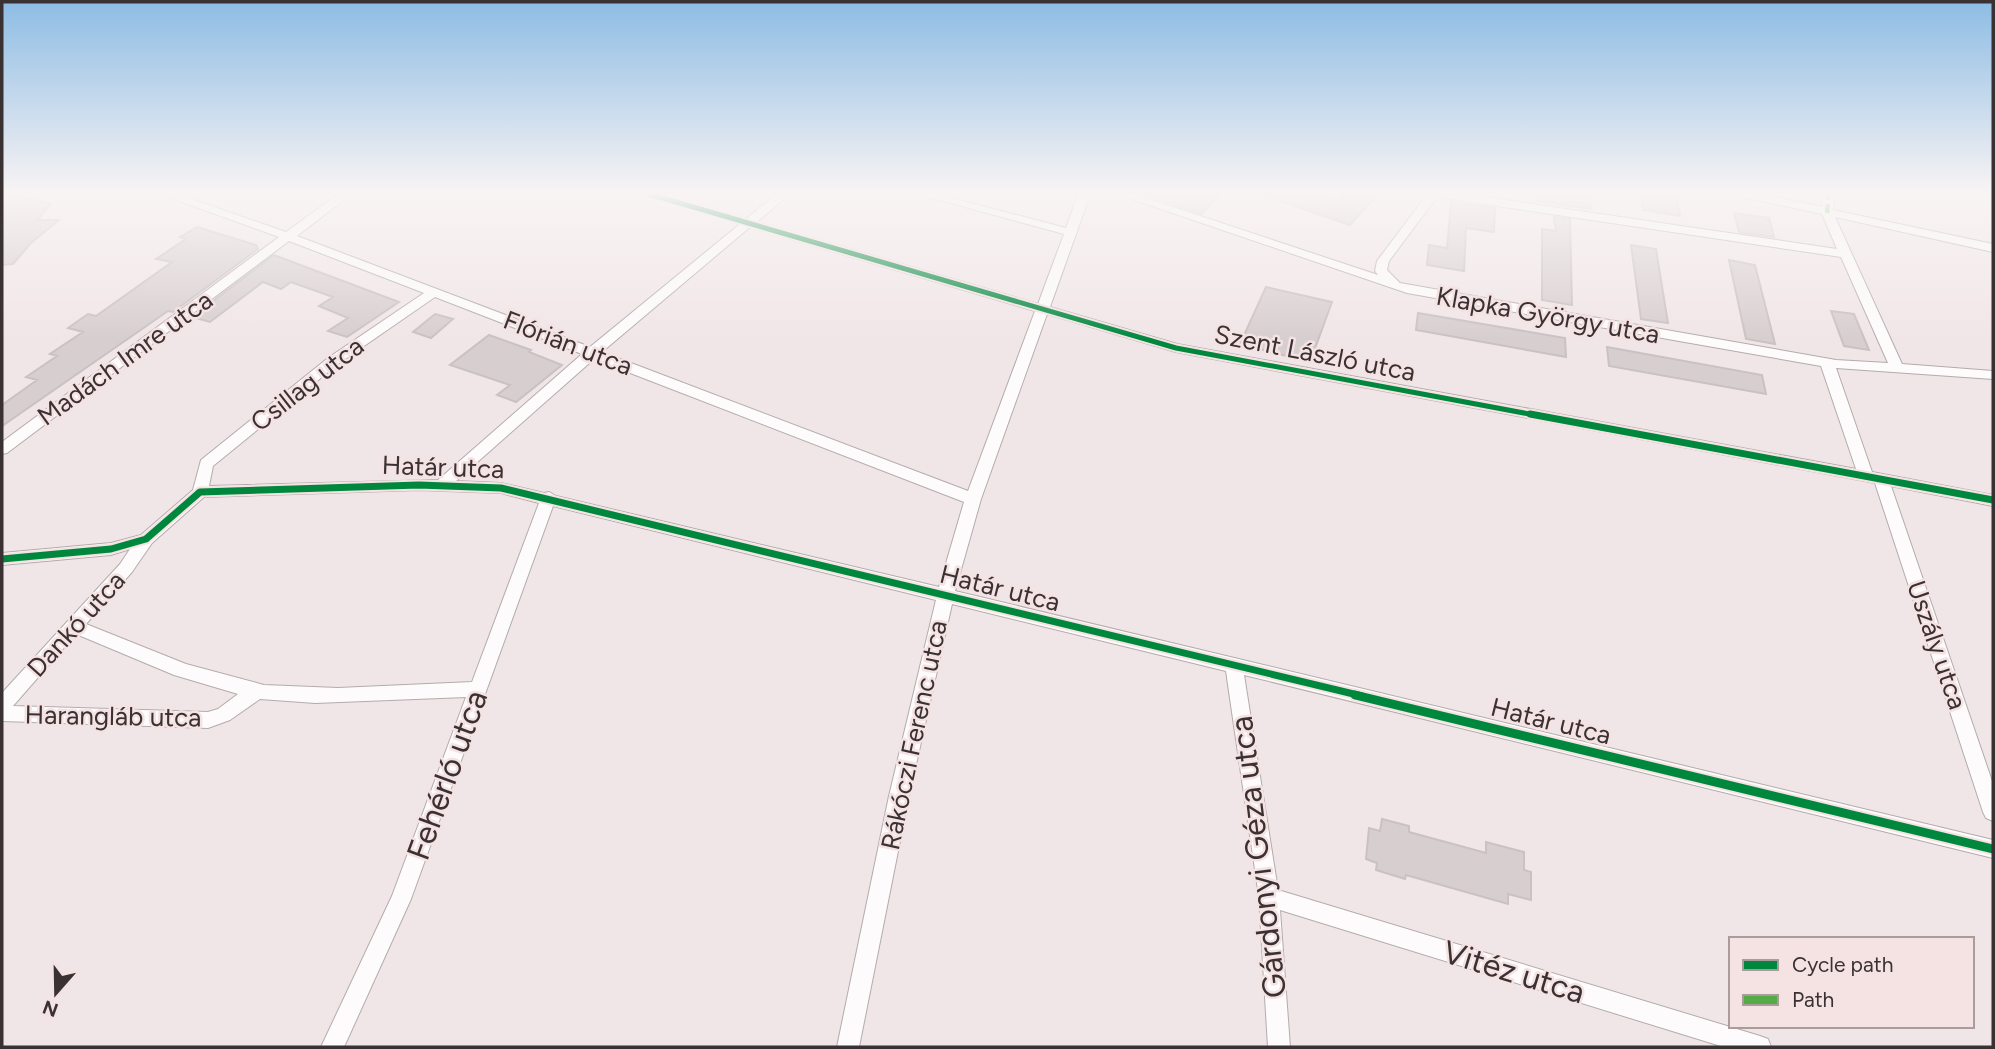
<svg xmlns="http://www.w3.org/2000/svg" width="1995" height="1049" font-family="Figtree,sans-serif">
<style>
.building{fill:#d7cecf;stroke:#c9c1c2;stroke-width:2}
.lines{fill:none;stroke-linecap:round;stroke-linejoin:round}
.street-casing{stroke:#b3acac;stroke-width:2}
.street{fill:#fdfbfb;fill-rule:evenodd}
.quiet{stroke:#55ab45;stroke-width:4.5;stroke-dasharray:9 4.5;stroke-linecap:butt}
.cycleway-far2-casing{stroke:#f5e2e3;stroke-width:9}
.cycleway-far1-casing{stroke:#f5e2e3;stroke-width:11}
.cycleway-casing{stroke:#f5e2e3;stroke-width:13}
.cycleway-far2{stroke:#00873e;stroke-width:5}
.cycleway-far1{stroke:#00873e;stroke-width:7}
.cycleway{stroke:#00873e;stroke-width:9}
.labels{text-anchor:middle;stroke-width:5;stroke-linejoin:round;paint-order:stroke}
.street-label{font-size:26px;fill:#393132;stroke:#f5e2e3}
.near-street-label{font-size:32px;fill:#393132;stroke:#f5e2e3}
</style>
<rect width="100%" height="100%" fill="#f1e6e7"/>
<path class="building" d="M1142,192H1223L1201,214Z
M1262,192H1305L1337,202L1347,192H1380L1350,225L1262,195Z
M1535,192H1589L1591,209L1535,201Z
M1641,192L1677,198L1680,216L1643,210Z
M13,195L51,204L37,220H59L31,243L13,264L2,265V207Z
M1451,202L1495,208L1494,232L1466,228L1464,271L1427,265L1429,245L1447,248Z
M1734,213L1769,218L1774,237L1739,232Z
M1554,217L1570,219L1572,305L1542,300V229L1556,231Z
M197,227L256,245L258,249L173,312L168,311L2,426V405L37,380L26,377L57,356L50,354L83,332L68,328L88,314L96,316L172,262L156,259L186,239L180,237Z
M1631,245L1656,249L1668,323L1641,319Z
M274,255L399,302L347,337L328,331L348,318L319,306L333,297L291,282L281,289L263,282L210,322L192,317Z
M1729,260L1755,265L1775,344L1746,339Z
M1266,287L1332,302L1310,362L1240,344Z
M1831,311L1854,314L1869,350L1844,346Z
M1418,313L1565,338L1566,357L1416,330Z
M435,314L453,319L431,338L413,332Z
M489,335L531,350L529,352L562,365L516,402L497,395L510,385L450,365Z
M1607,347L1762,375L1766,394L1609,366Z
M1382,819L1409,826V832L1486,853V842L1524,852V870L1531,872V900L1508,894V904L1406,875L1405,879L1376,870L1377,863L1366,859L1369,828L1380,831Z"/>
<g class="lines">
<defs>
<path id="street" d="M154,192H171L286,232L341,192H354L297,236L590,347L740,224L636,192H654L746,219L779,192H792L757,222L1038,304L1064,234L910,192H929L1066,228L1079,192H1091L1050,307L1177,344L1856,469L1821,366L1407,293L1111,192H1128L1378,275L1375,271L1377,261L1429,192H1451L1837,249L1822,214L1734,195L1728,192H1750L1822,207L1823,192H1835L1833,210L1993,244V252L1835,217L1902,364L1993,371V379L1836,368L1872,472L1993,495V506L1891,486L1993,784V821L1986,818L1983,812L1875,483L1176,352L1047,314L981,499L955,591L1993,840V858L1244,675L1278,890L1760,1036L1768,1039L1771,1047H1724L1280,910L1290,1047H1268L1259,897L1226,671L952,604L909,796L859,1047H837L889,796L936,600L553,506L411,899L344,1047H321L392,896L466,697L315,703L260,699L230,720L208,728L2,721V693L120,564L130,549L111,555L2,565V553L111,543L141,535L193,490L201,460L328,358L424,293L289,241L7,453L2,454V442L279,237ZM1437,197L1841,257L1888,363L1836,360L1400,283L1387,270L1389,261ZM750,227L1035,311L968,491L602,352ZM435,297L582,354L438,480L209,486L213,466L338,364ZM594,359L964,502L939,587L556,496L549,492L544,493L501,483L456,481ZM419,490L501,493L539,503L472,682L338,688L264,685L186,664L86,624L132,572L152,543L204,497ZM76,634L174,675L238,694L218,709L208,712L13,706Z"/>
</defs>
<use href="#street" class="street-casing"/>
<use href="#street" class="street"/>
<path class="quiet" d="M1827,213L1829,192"/>
<defs>
<path id="cycleway-far2" d="M642,192L1176,348L1540,416"/>
<path id="cycleway-far1" d="M1530,414L1993,500
M2,559L111,549L146,539L200,492L419,485L501,488L1362,696"/>
<path id="cycleway" d="M1355,695L1993,849"/>
</defs>
<use href="#cycleway-far2" class="cycleway-far2-casing"/>
<use href="#cycleway-far1" class="cycleway-far1-casing"/>
<use href="#cycleway" class="cycleway-casing"/>
<use href="#cycleway-far2" class="cycleway-far2"/>
<use href="#cycleway-far1" class="cycleway-far1"/>
<use href="#cycleway" class="cycleway"/>
</g>
<linearGradient id="sky" x2="0" y2="1"><stop stop-color="#8dbce4"/><stop offset="0.57" stop-color="#f9f4f4"/><stop offset="1" stop-color="#f9f4f4" stop-opacity="0"/></linearGradient>
<rect width="1995" height="339" fill="url(#sky)"/>
<g class="labels">
<g class="street-label">
<text transform="translate(1548 315) rotate(10)" y="9">Klapka György utca</text>
<text transform="translate(568 343) rotate(21)" y="9">Flórián utca</text>
<text transform="translate(1315 353) rotate(11)" y="9">Szent László utca</text>
<text transform="translate(125 358) rotate(-36)" y="9">Madách Imre utca</text>
<text transform="translate(307 384) rotate(-38)" y="9">Csillag utca</text>
<text transform="translate(443 467) rotate(2)" y="9">Határ utca</text>
<text transform="translate(1000 588) rotate(14)" y="9">Határ utca</text>
<text transform="translate(76 624) rotate(-48)" y="9">Dankó utca</text>
<text transform="translate(1937 645) rotate(71)" y="9">Uszály utca</text>
<text transform="translate(113 716) rotate(1)" y="9">Harangláb utca</text>
<text transform="translate(1551 721) rotate(14)" y="9">Határ utca</text>
<text transform="translate(914 735) rotate(-78)" y="9">Rákóczi Ferenc utca</text>
</g>
<g class="near-street-label">
<text transform="translate(447 775) rotate(-70)" y="11">Fehérló utca</text>
<text transform="translate(1258 857) rotate(-97)" y="11">Gárdonyi Géza utca</text>
<text transform="translate(1514 972) rotate(17)" y="11">Vitéz utca</text>
</g>
</g>
<rect width="1995" height="1049" fill="none" stroke="#393132" stroke-width="7"/>
<rect x="1729" y="937" width="245" height="91" fill="#f5e2e3" stroke="#aa9b9c" stroke-width="2"/>
<rect x="1743" y="960" width="35" height="10" fill="#00873e" stroke="#aa9b9c" stroke-width="2"/>
<text x="1792" y="972" font-size="21" fill="#393132">Cycle path</text>
<rect x="1743" y="995" width="35" height="10" fill="#55ab45" stroke="#aa9b9c" stroke-width="2"/>
<text x="1792" y="1007" font-size="21" fill="#393132">Path</text>
<g transform="translate(56 993) rotate(200)" stroke="#f5e2e3" stroke-width="5" paint-order="stroke">
<path d="M0-5L12 26L0 18L-12 26Z" fill="#393132"/>
<text y="-10" font-size="19" font-weight="bold" text-anchor="middle" fill="#393132">N</text>
</g>
</svg>
